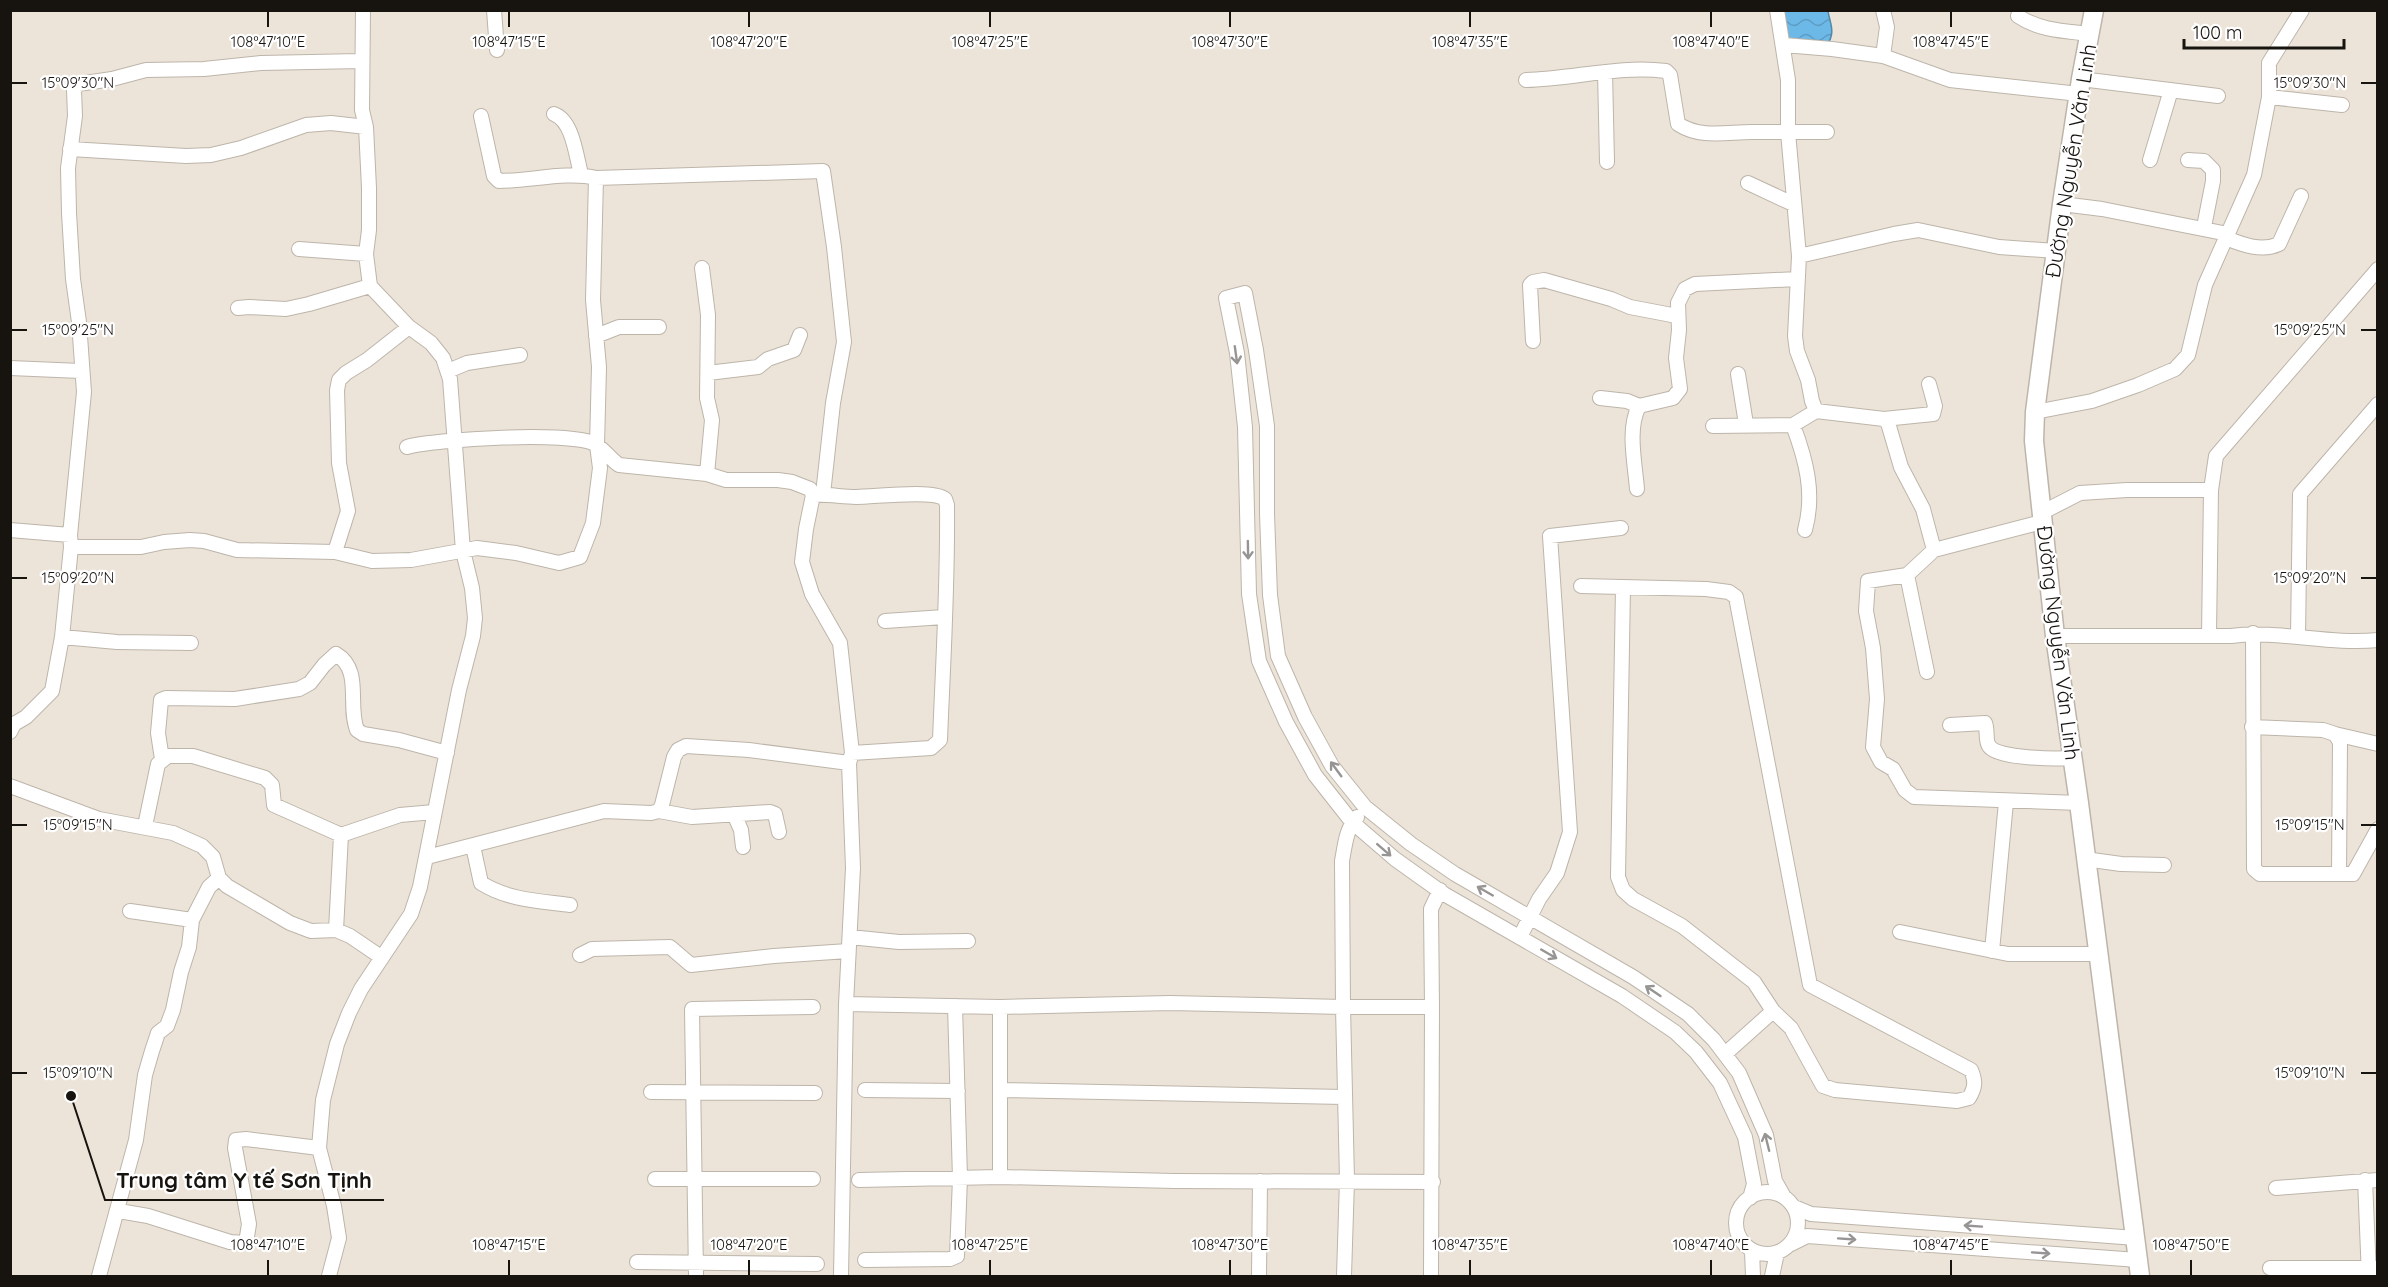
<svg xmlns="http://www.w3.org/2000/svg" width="2388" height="1287" font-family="Quicksand,sans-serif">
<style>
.water{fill:url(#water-waves);stroke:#5287a6;stroke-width:1.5}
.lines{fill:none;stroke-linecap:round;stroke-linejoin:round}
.minor-casing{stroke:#bdb5aa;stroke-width:16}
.major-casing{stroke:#bdb5aa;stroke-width:21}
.minor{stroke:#fff;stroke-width:14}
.major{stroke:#fff;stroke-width:18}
.oneway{stroke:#979593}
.ticks{fill:none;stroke:#171410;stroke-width:2}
.labels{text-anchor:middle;stroke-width:4.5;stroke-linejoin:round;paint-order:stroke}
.street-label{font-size:21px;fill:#171410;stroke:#fff}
.ticks-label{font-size:15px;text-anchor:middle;fill:#171410;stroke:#fff;stroke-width:4.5;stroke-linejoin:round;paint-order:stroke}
.leader{fill:none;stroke:#171410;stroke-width:2}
.callout-dot{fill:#171410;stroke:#fff;stroke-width:2}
.callout-label{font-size:22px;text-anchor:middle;font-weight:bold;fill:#171410;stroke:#fff;stroke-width:4.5;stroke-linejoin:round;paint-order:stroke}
</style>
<defs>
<pattern id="water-waves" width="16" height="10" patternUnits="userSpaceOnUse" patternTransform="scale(1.5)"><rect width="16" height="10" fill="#6cb8e7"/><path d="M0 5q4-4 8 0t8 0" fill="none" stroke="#5d9dc5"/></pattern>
</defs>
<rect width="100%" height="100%" fill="#ede4d9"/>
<path class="water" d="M1784,10L1828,11C1830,24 1836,32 1827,45L1789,44Z"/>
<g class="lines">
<defs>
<path id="minor" d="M494,10L497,50
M1777,10L1788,80V132L1799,256L1795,336L1797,351L1808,380L1812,401L1816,411
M2018,16C2040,31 2066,31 2091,34
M1784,45L1832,49L1883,56L1950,80L2079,94
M1883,56L1887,27L1883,10
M1605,72L1607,162
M2081,79L2218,96
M1526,80C1573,79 1619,65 1666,71L1670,75L1678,124C1701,139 1727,132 1752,132C1777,132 1802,132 1827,132
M2269,97L2342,105
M554,114C573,121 576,156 581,174
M481,116L494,176L499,181C529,181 568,171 596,178L823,171L834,247L844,342L833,403L823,494
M70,149L186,156L211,155L241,148L306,125L331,123L366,127
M2150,160L2171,90
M2188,160L2204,161L2213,170V181L2204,227
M1748,183L1793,204
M2062,204L2102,209L2228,234
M2226,238C2243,245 2262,252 2279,244L2301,196
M299,249L366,254
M1799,256L1894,234L1918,230L1999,247L2056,251
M702,268L708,315L707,398L712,420L707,474
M238,308L249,307L286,309L309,304L370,286
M596,336L619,327H659
M1533,341L1530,285L1533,282L1544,280L1611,299L1630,307L1677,316
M10,368L81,371
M448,371L467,363L520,355
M708,373L758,367L768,359L794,350L800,335
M1738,374L1746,424
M1600,398L1627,401L1639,406
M2035,412L2092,401L2138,385L2175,369L2188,355L2205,285L2254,175L2269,97V63L2302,10
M1884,419L1933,414L1935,406L1929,384
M1793,425C1806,460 1815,493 1805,530
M1713,426L1793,425L1816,411L1884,419L1888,423L1901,467L1923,509L1934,550
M407,447C437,439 569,431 595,444C604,449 610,459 619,465L707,474L726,480H778L792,482L810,489L813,495L806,529L802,562L812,594L840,643L852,753L849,763L853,868L846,1004L841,1276
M1637,489C1635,463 1627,429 1639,406L1673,398L1680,389L1676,358L1679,330L1678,303L1685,289L1695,284L1797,279
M2211,490L2216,456L2378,269
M814,495C828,494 842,497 856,497C875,497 932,489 945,499L947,505C948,584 943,662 940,740L931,748L852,753
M2041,513L2080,493L2127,490H2211L2209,635
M2042,522L1934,550L1907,575L1868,581L1866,611L1873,648L1877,699L1873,747L1881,762L1893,769L1905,790L1914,797L2079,803
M10,530L70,535
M71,547H141L164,542L190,540L204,541L237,550L335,552L372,561L411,560L477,548L516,553L559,563L580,557L593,523L600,468L597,445L599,367L593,300L596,178
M335,552L348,511L339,463L337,390L339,380L346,373L367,360L409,327
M1907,575L1927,672
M1581,586L1706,589L1729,592L1736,597L1810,985L1971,1070C1976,1082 1975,1088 1969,1098L1957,1101L1835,1090L1823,1086L1791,1028L1773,1011L1754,982L1682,926L1633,899L1623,890L1618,877L1623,588
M885,621L944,617
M2253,633L2254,869L2260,874H2353L2378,829
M2055,636H2231C2279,630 2329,645 2378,640
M62,637L117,642L191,643
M2298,637L2300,494L2378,404
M1950,725L1985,723C1988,730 1985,740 1989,746C1997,759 2057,759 2072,758
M2252,727L2323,730L2335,734L2340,742L2339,874
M10,732L14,724L26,717L52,691L62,637L71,547L70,535L84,392L79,322L73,279L69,213L68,168L75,116L74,90L78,84L112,79L146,70L204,69L261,63L361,61
M2335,734L2378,744
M162,759L158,733L161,700L166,698L235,699L299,689L310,683L324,665L336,654C363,670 347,705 357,730L363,734L399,740L447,753
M10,786L99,819L173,833L202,846L213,857L219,878L227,886L290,923L311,931L336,930L350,936L381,957
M659,811L692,817L770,812L775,814L779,832
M734,814L741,830L743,847
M145,826L158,764L168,756H193L265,778L272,785L274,805L341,835L400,815L434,812
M473,846L481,883C508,900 539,901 570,905
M427,857L604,811L651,813L659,811L662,805L674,757L678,750L686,746L749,750L849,763
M2085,859L2121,864L2164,865
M130,911L192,920
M336,930L341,835
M1900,932L2008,954H2097
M850,937L899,942L968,941
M1520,937L1539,899L1557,873L1570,832L1550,536L1621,528
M1992,951L2006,802
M580,955L592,949L670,947L691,965L774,956L848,951
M846,1004L1000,1007L1170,1003L1343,1007L1342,861C1345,845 1346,829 1357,817
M1000,1007V1177
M1432,1007L1431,909L1440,890
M1725,1054L1773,1011
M865,1090L958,1091
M1000,1090L1344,1097
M651,1092L815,1093
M655,1179H813
M859,1180L1000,1177L1175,1181L1433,1182
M2365,1180L2369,1276
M2276,1188L2378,1180
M1736 1223a31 31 0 1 1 62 0a31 31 0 1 1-62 0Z
M1750,1198L1754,1184L1745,1137L1720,1083L1696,1052L1675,1032L1622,996L1444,894L1395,859L1352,822L1315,775L1286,722L1259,661L1249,594L1245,427L1237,353L1226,298L1245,293L1256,350L1267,426V514L1270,595L1278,656L1305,717L1332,766L1365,807L1411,844L1455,874L1633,977L1688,1014L1714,1040L1739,1073L1766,1135L1775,1181L1784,1197
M1794,1207L1811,1214L2136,1238
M119,1211L148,1216L230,1242L246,1243L249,1224L235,1148L236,1140L246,1139L319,1148
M1791,1244L1807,1236L2138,1260
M1752,1251L1753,1276
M865,1260L950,1259L957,1256L960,1178L955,1006
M637,1262L817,1264
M2270,1268H2378
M99,1276L136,1140L145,1075L152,1051L158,1033L167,1026L173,1010L181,972L189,947L192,920L209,887L219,878
M329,1276L339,1238L334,1206L319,1148L323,1100L337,1044L349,1013L361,989L411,914L420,887L459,690L473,636L475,618L472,588L463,551L450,379L443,358L431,343L409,327L370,286L366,254L369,230V188L366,127L362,110L363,10
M696,1276L692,1009L813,1007
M1259,1276L1260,1181
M1344,1276L1347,1180L1343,1007H1432L1431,1276
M1772,1276L1777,1253"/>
<path id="major" d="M2094,10L2081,79L2062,204L2035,412L2034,441L2055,636L2079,803L2140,1276"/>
</defs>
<use href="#minor" class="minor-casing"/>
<use href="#major" class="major-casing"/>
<use href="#minor" class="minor"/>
<use href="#major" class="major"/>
</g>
<defs><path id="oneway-shaft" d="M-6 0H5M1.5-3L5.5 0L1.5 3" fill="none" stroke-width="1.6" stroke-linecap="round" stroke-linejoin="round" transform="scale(1.5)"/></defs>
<g class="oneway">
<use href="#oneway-shaft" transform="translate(1236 355) rotate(82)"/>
<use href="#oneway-shaft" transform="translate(1248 550) rotate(89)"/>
<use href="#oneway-shaft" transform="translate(1336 769) rotate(-126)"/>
<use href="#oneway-shaft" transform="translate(1384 850) rotate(41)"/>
<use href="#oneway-shaft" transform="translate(1485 891) rotate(-150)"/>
<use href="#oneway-shaft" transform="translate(1549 954) rotate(30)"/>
<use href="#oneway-shaft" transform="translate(1653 991) rotate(-146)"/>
<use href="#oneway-shaft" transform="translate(1767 1142) rotate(-104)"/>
<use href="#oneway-shaft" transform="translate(1973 1226) rotate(-176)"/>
<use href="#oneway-shaft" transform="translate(1847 1239) rotate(4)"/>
<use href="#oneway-shaft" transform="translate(2041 1253) rotate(4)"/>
</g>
<path class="ticks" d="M268,12V27M509,12V27M749,12V27M990,12V27M1230,12V27M1470,12V27M1711,12V27M1951,12V27M12,83H27M2361,83H2376M12,330H27M2361,330H2376M12,578H27M2361,578H2376M12,825H27M2361,825H2376M12,1073H27M2361,1073H2376M268,1260V1275M509,1260V1275M749,1260V1275M990,1260V1275M1230,1260V1275M1470,1260V1275M1711,1260V1275M1951,1260V1275M2191,1260V1275"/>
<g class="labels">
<g class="street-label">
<text transform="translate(2071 161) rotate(-81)" y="7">Đường Nguyễn Văn Linh</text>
<text transform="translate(2058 643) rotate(83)" y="7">Đường Nguyễn Văn Linh</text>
</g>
</g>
<g class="ticks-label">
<text x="268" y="47">108°47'10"E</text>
<text x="509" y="47">108°47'15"E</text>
<text x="749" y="47">108°47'20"E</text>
<text x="990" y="47">108°47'25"E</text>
<text x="1230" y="47">108°47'30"E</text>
<text x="1470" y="47">108°47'35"E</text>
<text x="1711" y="47">108°47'40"E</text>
<text x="1951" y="47">108°47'45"E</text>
<text x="78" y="88">15°09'30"N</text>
<text x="2310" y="88">15°09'30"N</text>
<text x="78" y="335">15°09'25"N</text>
<text x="2310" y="335">15°09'25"N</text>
<text x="78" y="583">15°09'20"N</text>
<text x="2310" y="583">15°09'20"N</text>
<text x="78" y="830">15°09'15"N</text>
<text x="2310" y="830">15°09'15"N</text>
<text x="78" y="1078">15°09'10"N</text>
<text x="2310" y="1078">15°09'10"N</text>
<text x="268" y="1250">108°47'10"E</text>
<text x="509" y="1250">108°47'15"E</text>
<text x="749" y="1250">108°47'20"E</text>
<text x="990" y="1250">108°47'25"E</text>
<text x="1230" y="1250">108°47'30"E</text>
<text x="1470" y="1250">108°47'35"E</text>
<text x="1711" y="1250">108°47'40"E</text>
<text x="1951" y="1250">108°47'45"E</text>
<text x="2191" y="1250">108°47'50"E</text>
</g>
<path class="leader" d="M71 1096L105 1200H384"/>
<circle class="callout-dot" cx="71" cy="1096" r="6"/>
<g class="callout-label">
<text x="244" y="1188">Trung tâm Y tế Sơn Tịnh</text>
</g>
<rect width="2388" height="1287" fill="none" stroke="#171410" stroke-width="24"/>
<path d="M2184 39v9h160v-9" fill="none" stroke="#171410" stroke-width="3"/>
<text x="2193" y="39" font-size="18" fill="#171410" stroke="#ffffff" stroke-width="4.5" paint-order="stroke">100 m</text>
</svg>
